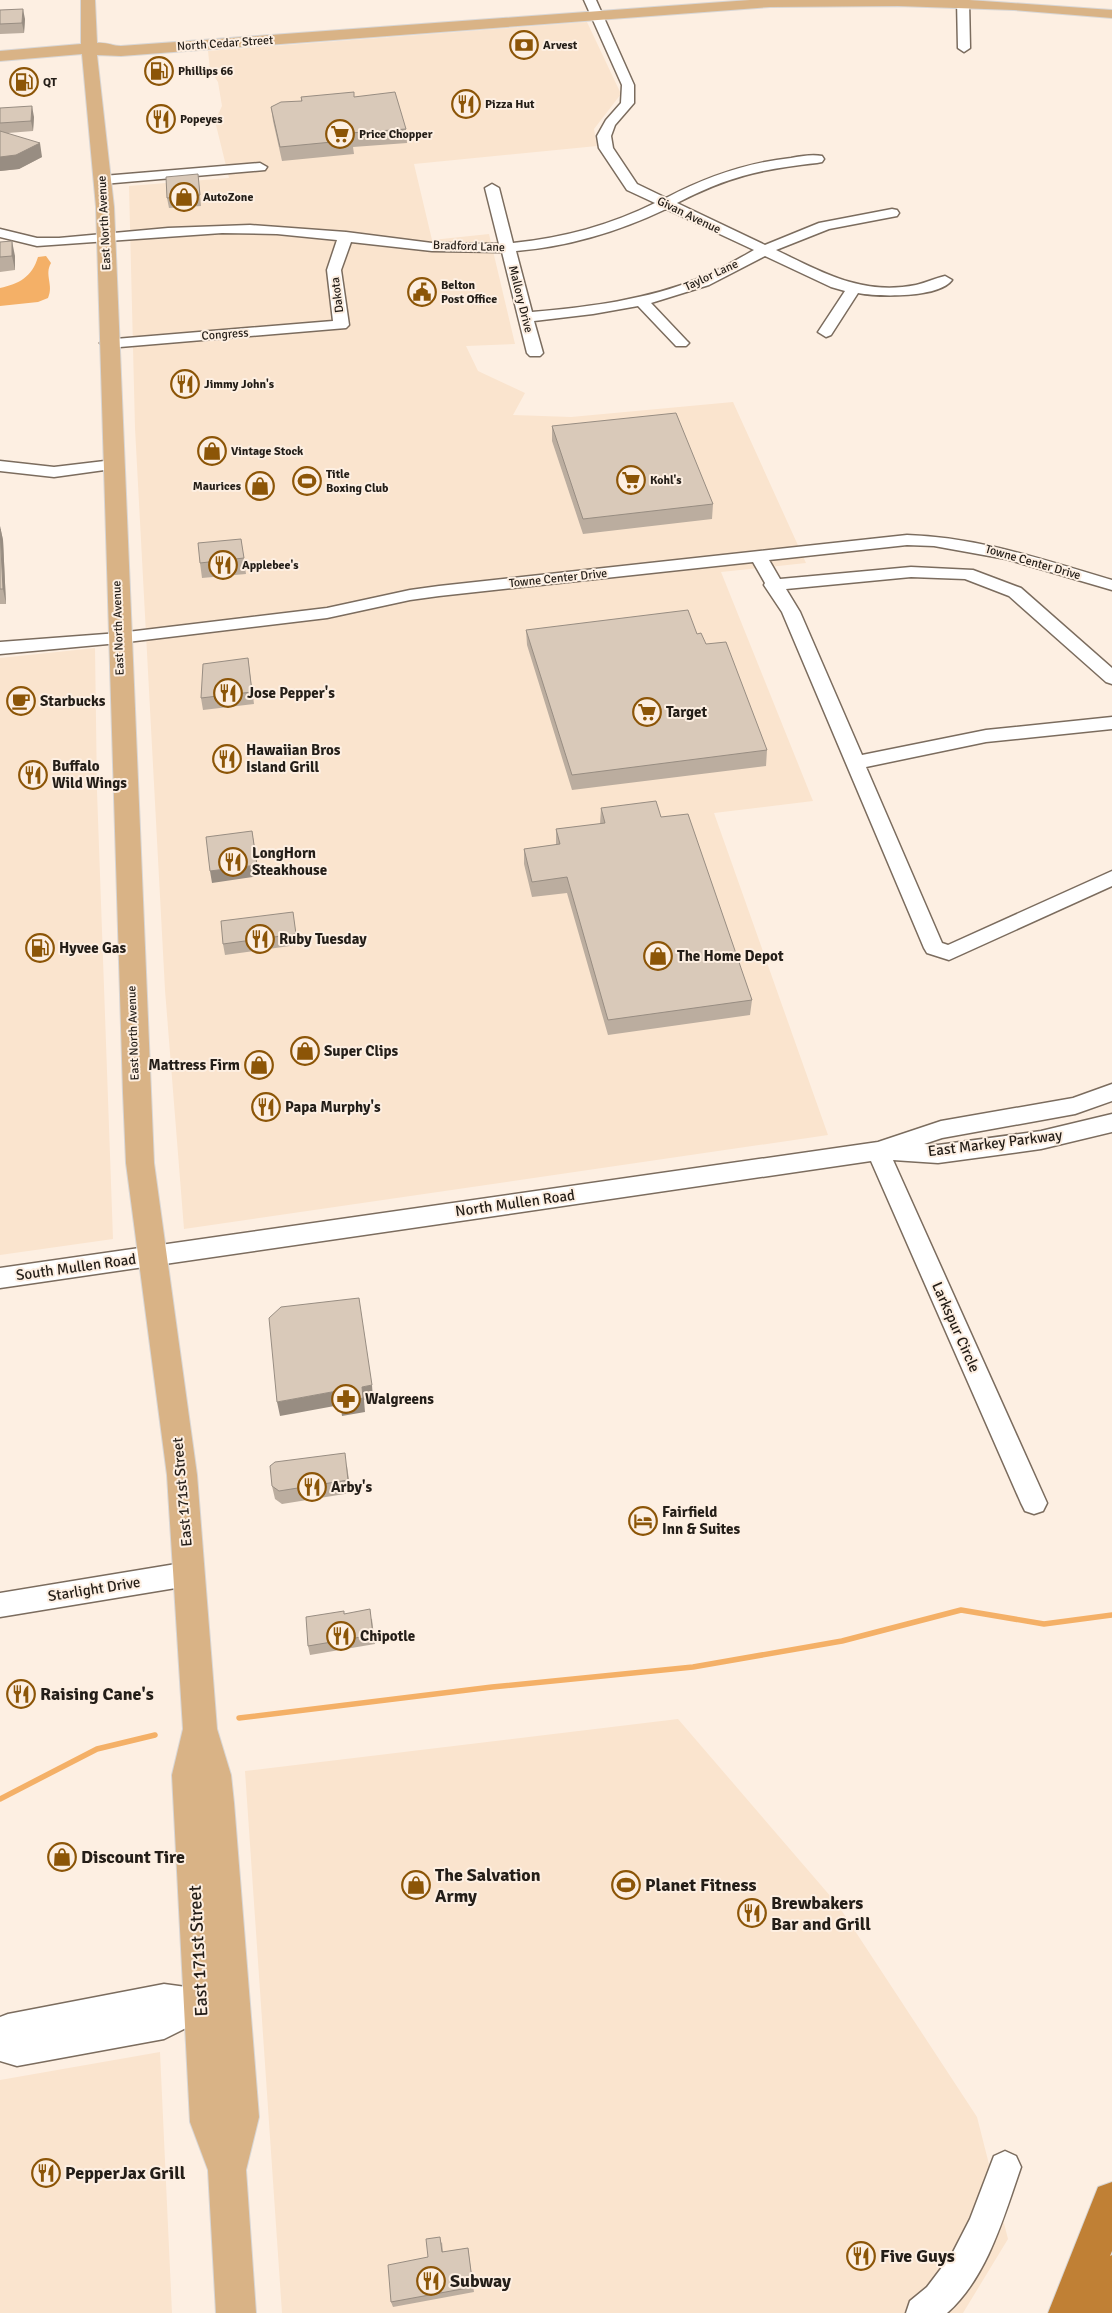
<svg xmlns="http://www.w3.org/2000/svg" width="1112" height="2313" font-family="Signika,sans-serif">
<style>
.built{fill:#fae4ce}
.water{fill:#f4b067}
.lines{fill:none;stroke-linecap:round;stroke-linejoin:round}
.stream{stroke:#f4b067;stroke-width:5.5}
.minor-casing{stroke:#7b6c5e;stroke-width:3}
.major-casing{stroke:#d8d6d5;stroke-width:2}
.highway-casing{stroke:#d8d6d5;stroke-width:2}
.minor{fill:#fff;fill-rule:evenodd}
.major{fill:#d9b386;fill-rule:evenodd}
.highway{fill:#c08035;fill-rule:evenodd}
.wall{fill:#bbad9f}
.shaded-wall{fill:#988d82}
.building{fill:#d9c9b9;stroke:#988d82}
.labels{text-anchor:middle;stroke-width:4;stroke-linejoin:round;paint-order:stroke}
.far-street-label{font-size:12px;fill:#241e18;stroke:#fdefe2}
.far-poi-label{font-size:12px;font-weight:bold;fill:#241e18;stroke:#fdefe2;text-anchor:start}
.poi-label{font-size:15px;font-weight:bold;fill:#241e18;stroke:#fdefe2;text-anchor:start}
.street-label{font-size:15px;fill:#241e18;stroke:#fdefe2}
.near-poi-label{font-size:18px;font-weight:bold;fill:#241e18;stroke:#fdefe2;text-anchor:start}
.near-street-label{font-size:18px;fill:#241e18;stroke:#fdefe2}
</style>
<rect width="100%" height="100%" fill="#fdefe2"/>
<path class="built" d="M587,22L621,94L594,129L597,146L414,164L432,240L489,234L515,344L466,346L478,371L525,393L513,415L571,417L733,402L806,563L721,572L813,801L714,813L828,1135L184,1229L165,990L135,428L129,186L229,178L215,121L222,106L218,82L210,70L208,51Z
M95,648L97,791L113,1239L0,1255V658Z
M678,1719L838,1905L977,2117L1008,2239L963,2313H282L245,1771Z
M160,2052L172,2313H0V2080Z"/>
<path class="water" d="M46,256L51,263C44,275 54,285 48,298L38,302L0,306V288C19,284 32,277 38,257Z"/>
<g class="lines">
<path class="stream" d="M239,1718L492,1687L693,1667L842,1641L961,1610L1044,1624L1112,1615
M0,1799L97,1749L155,1735"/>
<defs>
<path id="minor" d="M584,0H596L634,85V103L615,125L611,136L613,148L637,184L666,198C706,177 745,163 791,158C801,156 812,154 822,156L824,159L822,162L817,163C761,169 727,177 677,203L765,245L819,223L892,209L897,210L899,213L897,216L829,229L776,250C822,272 862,296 916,285C926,283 935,278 945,276L952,280C939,298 879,297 858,293L831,335L826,337L818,332L845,291L831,287L765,256L709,285L651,303L686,340L689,343L686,346H676L638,306L593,314L534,321L543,353L540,356H530L527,353L502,252L432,251L351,242L341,270L349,325L346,328L108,348L103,346L100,343L103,340L333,321L327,270L337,240L277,234L222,233L37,246L0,237V229L37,238H59L168,228L250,225L346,232L432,243L499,244L485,188L492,184L499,188L513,243C562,238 611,225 655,203L627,190L599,148L597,136L606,120L621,103L622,85ZM666,209L754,250C736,260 719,271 700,278C647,300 588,307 532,312L516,251C567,247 620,231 666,209Z
M957,0H969L970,48L964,52L958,48Z
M260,163L267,167L265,170L103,184L96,180L103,176Z
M113,460L119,462L121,465L119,468L54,477L0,471V461L54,467Z
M907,535C978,537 1044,560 1112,580V590L1006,559L934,546L907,545L769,560L780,579L911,567L973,570L1021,588L1112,668V684L1106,682L1009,596L965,579L911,577L786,589L800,612L862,755L986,730L1112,717V729L986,742L866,767L942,943L948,945L1112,871V886L949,960L927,953L924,948L782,612L764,585L765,583L753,562L439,596L410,600L327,618L119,643L0,654V642L119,633L327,608L410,590L439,586Z
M1112,1084V1101L1075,1114L942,1138L924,1144L938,1145L1041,1131L1112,1114V1132L1041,1149L938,1163L893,1160L1047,1503L1043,1511L1034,1514L1025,1511L1021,1503L871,1161L0,1288V1268L878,1142L941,1121L1073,1098Z
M188,1562L197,1566L201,1574L197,1582L188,1586L0,1617V1593Z
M164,1984L201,1989L212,1993L216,2004L212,2015L164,2039L17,2066L0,2061V2017L8,2014Z
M1005,2151L1016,2156L1021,2167C1004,2216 987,2278 947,2313H906L910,2301L927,2287L952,2254L970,2219L994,2156Z"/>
<path id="major" d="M81,0H95L97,43C107,42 112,46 121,46L750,0H969L1112,10V18L1014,10L898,6L770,7L121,56L97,55L114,207L154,1163L197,1475L217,1729L231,1775L234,1803L259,2117L246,2170L256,2313H216L208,2170L190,2122L172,1775L183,1729L167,1475L126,1163L123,1093L96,207L82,54L0,61V51L81,44Z"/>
<path id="highway" d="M1112,2182V2251L1110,2256L1112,2255V2313H1048L1098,2187Z"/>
</defs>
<use href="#minor" class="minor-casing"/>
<use href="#major" class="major-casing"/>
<use href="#highway" class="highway-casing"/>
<use href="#minor" class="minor"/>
<use href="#major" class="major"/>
<use href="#highway" class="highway"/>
</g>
<path class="wall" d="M0,10L25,19L24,33L0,34Z
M301,97H354L406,129L407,143L353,147L354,154L282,161L273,121L271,107L301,101Z
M0,108L34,117L33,131L8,133L42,157L19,169L0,171Z
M199,185L201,206L169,208L167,198Z
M0,242L15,256V270L0,272Z
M552,426L713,504L712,519L583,534L552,441Z
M0,526L3,540L6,604H0Z
M241,539L246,574L202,578L200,563Z
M526,630L697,634L706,644L767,750L766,766L572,790L527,645Z
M248,658L254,704L203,710L201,698Z
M601,808L661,817L752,1000L750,1015L608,1035L567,893L532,897L524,864V849L556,845V829L600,824Z
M293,912L297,945L225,955L223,944Z
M347,1466L351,1493L282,1504L275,1499L272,1486Z
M345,1614L372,1619L375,1644L310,1655L308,1646Z
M442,2242L443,2252L468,2248L474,2292L393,2307L391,2302Z"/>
<path class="shaded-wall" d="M23,9L25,19L24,33L22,23Z
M32,106L34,117L33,131L31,121Z
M40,143L42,157L19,169L0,171V157Z
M12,241L15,256V270L12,256Z
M0,526L3,540L6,604L3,589Z
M252,831L259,876L212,883L210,871Z
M372,1385L373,1399L364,1400L365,1412L342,1416L340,1403L362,1387Z
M337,1391L340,1405L280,1416L277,1402Z"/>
<path class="building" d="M23,9L22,23L0,24V10Z
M354,92V97L395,92L406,129L350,133L353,140L280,147L271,107L281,102L302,101L301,97Z
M32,106L31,121L0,123V108Z
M0,131L40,143L16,155L0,157Z
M198,174L200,195L167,198L166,177Z
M12,241V256L0,257V242Z
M676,413L713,504L583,519L552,426Z
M0,529L3,589H0Z
M241,539L244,558L200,563L198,543Z
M688,610L697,634L701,633L706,644L726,642L767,750L572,775L526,630Z
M248,658L252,692L201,698L203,664Z
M656,801L661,817L688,814L752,1000L608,1020L567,877L532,882L524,849L560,844L556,829L605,823L601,808Z
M252,831L257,865L210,871L206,837Z
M293,912L296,934L223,944L221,921Z
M359,1298L372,1385L362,1387L363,1398L340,1403L337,1391L277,1402L269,1318L281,1307Z
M345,1453L348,1480L279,1491L272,1486L270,1466L275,1462Z
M370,1609L373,1635L308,1646L306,1617L344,1611V1614Z
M440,2237L442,2252L468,2248L473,2287L391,2302L388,2265L428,2257L426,2239Z"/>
<defs>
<symbol id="bank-ring" viewBox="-11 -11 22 22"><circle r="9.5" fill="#fdefe2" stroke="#8c5507" stroke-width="1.5"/><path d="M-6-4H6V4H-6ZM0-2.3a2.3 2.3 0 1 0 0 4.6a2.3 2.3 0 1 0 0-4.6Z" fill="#8c5507"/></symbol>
<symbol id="fuel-ring" viewBox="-11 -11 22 22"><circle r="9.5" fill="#fdefe2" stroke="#8c5507" stroke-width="1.5"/><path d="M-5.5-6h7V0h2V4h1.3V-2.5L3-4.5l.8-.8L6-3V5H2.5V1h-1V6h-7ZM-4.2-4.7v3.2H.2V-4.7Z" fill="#8c5507"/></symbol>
<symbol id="restaurant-ring" viewBox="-11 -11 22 22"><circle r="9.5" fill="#fdefe2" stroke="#8c5507" stroke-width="1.5"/><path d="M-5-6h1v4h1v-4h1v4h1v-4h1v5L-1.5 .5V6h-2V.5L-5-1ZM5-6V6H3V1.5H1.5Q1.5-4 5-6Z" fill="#8c5507"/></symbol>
<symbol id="supermarket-ring" viewBox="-11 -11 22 22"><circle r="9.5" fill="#fdefe2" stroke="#8c5507" stroke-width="1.5"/><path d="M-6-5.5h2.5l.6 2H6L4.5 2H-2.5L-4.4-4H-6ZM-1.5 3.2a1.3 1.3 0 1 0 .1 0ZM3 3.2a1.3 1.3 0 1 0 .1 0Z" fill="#8c5507"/></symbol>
<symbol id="shop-ring" viewBox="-11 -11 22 22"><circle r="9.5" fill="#fdefe2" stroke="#8c5507" stroke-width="1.5"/><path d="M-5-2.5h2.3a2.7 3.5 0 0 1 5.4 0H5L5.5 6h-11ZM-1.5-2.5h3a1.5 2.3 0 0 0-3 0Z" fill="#8c5507"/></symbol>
<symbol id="civic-ring" viewBox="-11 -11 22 22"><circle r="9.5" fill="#fdefe2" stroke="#8c5507" stroke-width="1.5"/><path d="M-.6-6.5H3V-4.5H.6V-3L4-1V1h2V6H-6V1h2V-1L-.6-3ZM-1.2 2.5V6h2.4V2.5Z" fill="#8c5507"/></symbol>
<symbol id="stadium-ring" viewBox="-11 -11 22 22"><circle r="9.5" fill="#fdefe2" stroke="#8c5507" stroke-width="1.5"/><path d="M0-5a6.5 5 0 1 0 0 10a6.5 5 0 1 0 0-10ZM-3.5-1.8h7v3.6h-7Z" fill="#8c5507"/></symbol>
<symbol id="cafe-ring" viewBox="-11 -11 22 22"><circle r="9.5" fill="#fdefe2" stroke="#8c5507" stroke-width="1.5"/><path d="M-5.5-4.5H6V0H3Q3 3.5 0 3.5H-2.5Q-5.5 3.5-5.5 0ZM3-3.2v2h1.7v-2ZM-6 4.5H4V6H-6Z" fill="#8c5507"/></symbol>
<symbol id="pharmacy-ring" viewBox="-11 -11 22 22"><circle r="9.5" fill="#fdefe2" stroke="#8c5507" stroke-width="1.5"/><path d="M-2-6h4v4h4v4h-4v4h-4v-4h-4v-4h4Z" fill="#8c5507"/></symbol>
<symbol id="hotel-ring" viewBox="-11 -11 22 22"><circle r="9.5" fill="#fdefe2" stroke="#8c5507" stroke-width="1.5"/><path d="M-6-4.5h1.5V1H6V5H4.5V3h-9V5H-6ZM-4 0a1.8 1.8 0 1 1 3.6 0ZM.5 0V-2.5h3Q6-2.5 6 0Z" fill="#8c5507"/></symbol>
</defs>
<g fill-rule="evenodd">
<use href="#bank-ring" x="508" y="29" width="32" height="32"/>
<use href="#fuel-ring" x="143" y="55" width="32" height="32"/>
<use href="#fuel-ring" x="8" y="66" width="32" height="32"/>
<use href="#restaurant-ring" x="450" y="88" width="32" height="32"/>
<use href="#restaurant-ring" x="145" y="103" width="32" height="32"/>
<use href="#supermarket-ring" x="324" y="118" width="32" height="32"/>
<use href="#shop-ring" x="168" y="181" width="32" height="32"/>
<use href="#civic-ring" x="406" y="276" width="32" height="32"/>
<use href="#restaurant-ring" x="169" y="368" width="32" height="32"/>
<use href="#shop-ring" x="196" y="435" width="32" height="32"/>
<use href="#supermarket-ring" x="615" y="464" width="32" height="32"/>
<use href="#stadium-ring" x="291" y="465" width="32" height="32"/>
<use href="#shop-ring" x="244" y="470" width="32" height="32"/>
<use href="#restaurant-ring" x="207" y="549" width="32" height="32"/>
<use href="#restaurant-ring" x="212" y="677" width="32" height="32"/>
<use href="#cafe-ring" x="5" y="685" width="32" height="32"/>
<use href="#supermarket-ring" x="631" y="696" width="32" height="32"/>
<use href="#restaurant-ring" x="211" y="743" width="32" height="32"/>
<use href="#restaurant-ring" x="17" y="759" width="32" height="32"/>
<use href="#restaurant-ring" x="217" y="846" width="32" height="32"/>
<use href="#restaurant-ring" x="244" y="923" width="32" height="32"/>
<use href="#fuel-ring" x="24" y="932" width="32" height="32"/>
<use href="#shop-ring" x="642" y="940" width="32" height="32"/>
<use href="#shop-ring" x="289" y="1035" width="32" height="32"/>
<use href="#shop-ring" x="243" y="1049" width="32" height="32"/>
<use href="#restaurant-ring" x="250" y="1091" width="32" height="32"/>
<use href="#pharmacy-ring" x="330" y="1383" width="32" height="32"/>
<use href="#restaurant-ring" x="296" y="1471" width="32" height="32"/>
<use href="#hotel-ring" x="627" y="1505" width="32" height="32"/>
<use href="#restaurant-ring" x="325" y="1620" width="32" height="32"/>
<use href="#restaurant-ring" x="5" y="1678" width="32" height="32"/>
<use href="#shop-ring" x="46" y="1841" width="32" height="32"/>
<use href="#shop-ring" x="400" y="1869" width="32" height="32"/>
<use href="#stadium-ring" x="610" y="1869" width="32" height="32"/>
<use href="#restaurant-ring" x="736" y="1897" width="32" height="32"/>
<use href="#restaurant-ring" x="30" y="2157" width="32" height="32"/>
<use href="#restaurant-ring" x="845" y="2240" width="32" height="32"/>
<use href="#restaurant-ring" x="415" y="2265" width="32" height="32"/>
</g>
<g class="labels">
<g class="far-street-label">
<text transform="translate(225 43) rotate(-4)" y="4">North Cedar Street</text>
<text transform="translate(689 215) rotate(26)" y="4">Givan Avenue</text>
<text transform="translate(104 223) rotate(-93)" y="4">East North Avenue</text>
<text transform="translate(469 246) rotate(2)" y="4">Bradford Lane</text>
<text transform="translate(711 275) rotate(-25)" y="4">Taylor Lane</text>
<text transform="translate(337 295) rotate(-97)" y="4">Dakota</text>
<text transform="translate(521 299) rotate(76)" y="4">Mallory Drive</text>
<text transform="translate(225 334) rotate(-4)" y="4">Congress</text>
<text transform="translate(1033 562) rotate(16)" y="4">Towne Center Drive</text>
<text transform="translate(558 578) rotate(-6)" y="4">Towne Center Drive</text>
<text transform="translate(118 628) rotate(-92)" y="4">East North Avenue</text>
<text transform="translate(133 1033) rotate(-92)" y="4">East North Avenue</text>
</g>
<g class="far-poi-label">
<text x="543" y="49">Arvest</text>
<text x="178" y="75">Phillips 66</text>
<text x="43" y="86">QT</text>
<text x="485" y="108">Pizza Hut</text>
<text x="180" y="123">Popeyes</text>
<text x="359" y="138">Price Chopper</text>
<text x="203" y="201">AutoZone</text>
<text x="441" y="289">Belton<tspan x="441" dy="14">Post Office</tspan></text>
<text x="204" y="388">Jimmy John's</text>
<text x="231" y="455">Vintage Stock</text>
<text x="326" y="478">Title<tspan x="326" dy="14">Boxing Club</tspan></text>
<text x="650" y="484">Kohl's</text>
<text x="241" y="490" text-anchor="end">Maurices</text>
<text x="242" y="569">Applebee's</text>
</g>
<g class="poi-label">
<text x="247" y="698">Jose Pepper's</text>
<text x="40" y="706">Starbucks</text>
<text x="666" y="717">Target</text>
<text x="246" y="755">Hawaiian Bros<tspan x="246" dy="17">Island Grill</tspan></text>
<text x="52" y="771">Buffalo<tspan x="52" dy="17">Wild Wings</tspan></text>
<text x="252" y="858">LongHorn<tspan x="252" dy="17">Steakhouse</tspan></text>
<text x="279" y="944">Ruby Tuesday</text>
<text x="59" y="953">Hyvee Gas</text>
<text x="677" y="961">The Home Depot</text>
<text x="324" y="1056">Super Clips</text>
<text x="240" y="1070" text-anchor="end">Mattress Firm</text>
<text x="285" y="1112">Papa Murphy's</text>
<text x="365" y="1404">Walgreens</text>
<text x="331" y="1492">Arby's</text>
<text x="662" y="1517">Fairfield<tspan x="662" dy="17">Inn &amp; Suites</tspan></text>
<text x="360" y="1641">Chipotle</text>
</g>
<g class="street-label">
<text transform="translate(995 1143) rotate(-7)" y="5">East Markey Parkway</text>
<text transform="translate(515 1203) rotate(-8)" y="5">North Mullen Road</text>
<text transform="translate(76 1267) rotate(-8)" y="5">South Mullen Road</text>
<text transform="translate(956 1327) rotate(66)" y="5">Larkspur Circle</text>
<text transform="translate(182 1492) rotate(-95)" y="5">East 171st Street</text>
<text transform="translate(94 1589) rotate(-9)" y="5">Starlight Drive</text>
</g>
<g class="near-poi-label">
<text x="40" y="1700">Raising Cane's</text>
<text x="81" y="1863">Discount Tire</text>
<text x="435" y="1881">The Salvation<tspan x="435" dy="21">Army</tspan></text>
<text x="645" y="1891">Planet Fitness</text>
<text x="771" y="1909">Brewbakers<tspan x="771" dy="21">Bar and Grill</tspan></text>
<text x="65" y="2179">PepperJax Grill</text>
<text x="880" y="2262">Five Guys</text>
<text x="450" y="2287">Subway</text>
</g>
<g class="near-street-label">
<text transform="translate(198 1951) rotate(-93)" y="6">East 171st Street</text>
</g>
</g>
</svg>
